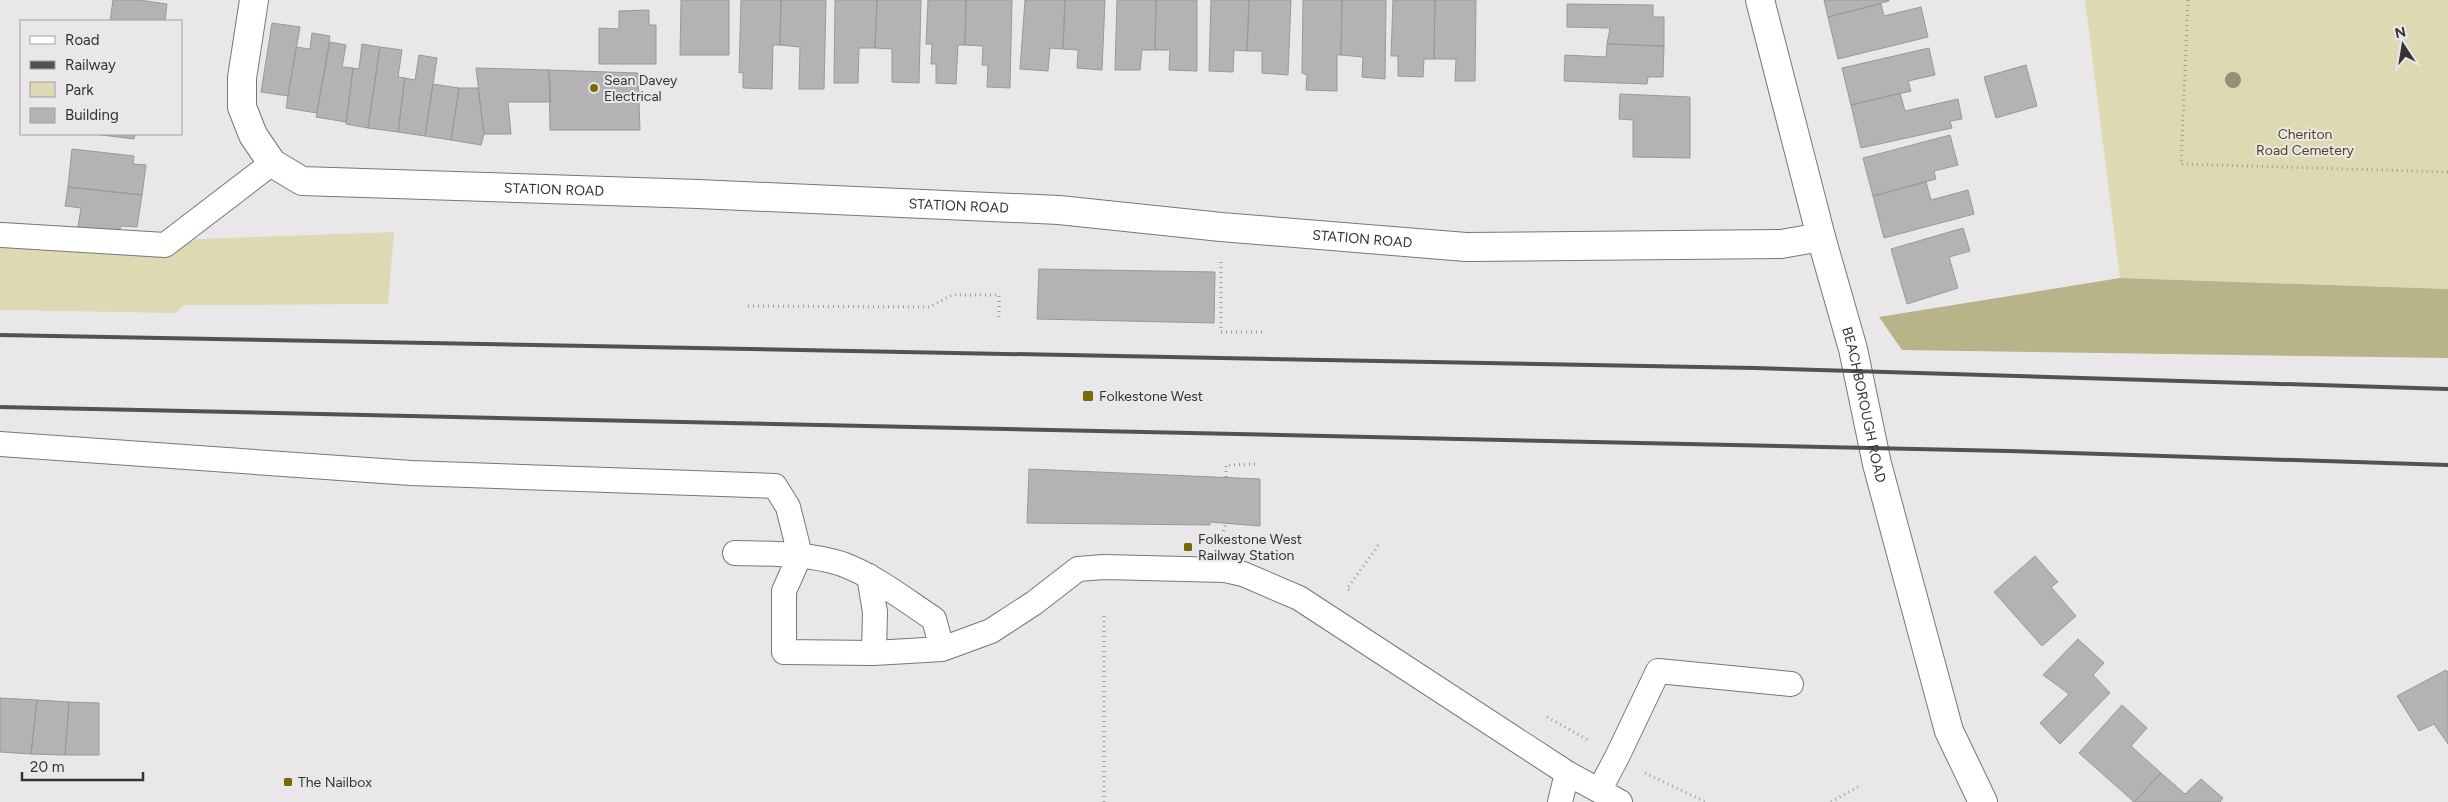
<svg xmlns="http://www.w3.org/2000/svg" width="2448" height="802" font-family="Figtree,sans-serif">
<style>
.green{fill:#ddd9b3}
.forest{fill:#b8b388}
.building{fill:#b4b2b5;stroke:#9a989b}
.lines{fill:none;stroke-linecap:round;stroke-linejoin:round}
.service-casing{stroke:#787679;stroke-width:26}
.minor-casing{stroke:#787679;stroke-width:30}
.secondary-casing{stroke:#787679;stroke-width:30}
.path{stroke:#9d9c9e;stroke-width:3;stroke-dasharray:1 4;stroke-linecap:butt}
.service{stroke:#fff;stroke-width:24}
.minor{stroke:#fff;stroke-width:28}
.secondary{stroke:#fff;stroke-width:28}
.rail{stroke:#525253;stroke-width:4}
.tree{fill:#949075}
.poi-dot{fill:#766b03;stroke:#eae7eb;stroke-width:2}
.labels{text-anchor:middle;stroke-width:4;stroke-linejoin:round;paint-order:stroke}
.poi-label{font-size:14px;fill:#333334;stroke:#eae7eb;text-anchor:start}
.park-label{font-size:14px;fill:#4e4814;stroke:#eae7eb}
.street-label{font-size:14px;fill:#333334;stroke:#eae7eb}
</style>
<rect width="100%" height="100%" fill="#eae7eb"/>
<path class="green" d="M2085,0H2448V289L2120,278Z
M394,232L388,304L183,305L176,313L0,310V246Z"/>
<path class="forest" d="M2120,278L2448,289V358L1902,350L1879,317Z"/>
<path class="building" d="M113,0H139L167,4L165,21H110Z
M681,0H729V55H680Z
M741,0H781L780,45H773L772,89L743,88V72L739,73Z
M781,0H826L824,89H799L800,47L780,45Z
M835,0H877L875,48H859L858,83H834Z
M877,0H921L919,83L892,82V49L875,48Z
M928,0H966L965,45H958L956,84L936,83V64H931L932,44H926Z
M966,0H1012L1010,88L987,87L988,65H982L983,46L965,45Z
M1025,0H1065L1063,49L1050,48L1048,71L1020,69Z
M1065,0H1105L1102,70L1077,68L1078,50L1063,49Z
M1117,0H1156L1155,50H1142L1140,70H1115Z
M1156,0H1197V71L1169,70L1170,50H1155Z
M1211,0H1249L1247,51L1234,50L1233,72L1209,71Z
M1249,0H1291L1288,75L1262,73V51H1247Z
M1303,0H1342L1341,55H1337V91L1306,90L1307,75L1302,73Z
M1342,0H1386L1385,79L1362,77L1363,57L1341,55Z
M1393,0H1435L1434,59H1424L1423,77L1398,76V56H1391Z
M1435,0H1476L1475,81H1455L1456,59H1434Z
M1824,0H1889V1L1828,17Z
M1567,4L1653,5V17H1664V46L1607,44L1610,28L1567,27Z
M1881,4L1884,16L1921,7L1928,37L1838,59L1828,17Z
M649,10V25H656V64H599V28L619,29V11Z
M272,23L300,27L288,96L261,92Z
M312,33L330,36L317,113L286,108L296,47L310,49Z
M330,42L346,45L342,67L353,68L346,122L316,117Z
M362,44L380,47L368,128L346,124L353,68L359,69Z
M1607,44L1664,46L1663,77H1648L1647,84L1564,81L1565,55L1606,57Z
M380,47L402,50L398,77L405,78L398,132L368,128Z
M1929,48L1935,75L1908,81L1911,91L1851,105L1842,68Z
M419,55L437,58L425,136L398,132L405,78L415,80Z
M2026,65L2037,106L1996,118L1984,77Z
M476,68L549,70L551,102H508L511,134H484Z
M549,70L638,73L640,130H550Z
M433,84L459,88L451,140L425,136Z
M459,88H478L484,134L481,145L451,140Z
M1900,93L1905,111L1958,99L1962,119L1950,121L1952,128L1861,148L1851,105Z
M1620,94L1690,97V158L1633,157V120L1619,119Z
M94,134H135L134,139Z
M1950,135L1958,165L1934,171L1936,179L1873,196L1863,158Z
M72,149L134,156L133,164L146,165L142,195L68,187Z
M1926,182L1931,200L1968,190L1974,214L1884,238L1873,196Z
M68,187L142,195L137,227L121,226L119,231L78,227L81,208L65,206Z
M1963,228L1970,251L1949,257L1958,288L1907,304L1891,249Z
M1039,269L1215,272L1214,323L1037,319Z
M1029,469L1260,479V526L1210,522V525L1027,523Z
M2035,556L2058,582L2051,587L2076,616L2042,646L1994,592Z
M2078,639L2104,663L2093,675L2110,693L2060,744L2040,723L2069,694L2043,675Z
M2446,670L2448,672V744L2434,724L2419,731L2397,696Z
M0,698L37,700L31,754L0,752Z
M37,700L69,702L65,755L31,754Z
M69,702L99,703V755H65Z
M2122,705L2147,728L2131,746L2161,773L2134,802L2079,753Z
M2161,773L2185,794L2201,779L2223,798L2220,802H2134Z"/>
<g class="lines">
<defs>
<path id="service" d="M2,235L165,245L272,163
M0,444L411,473L775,486L788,507L800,555L784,591V652L874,653L942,649L991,631L1034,603L1078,569L1104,567L1225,570L1243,574L1299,598L1567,773L1620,802
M735,553C771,554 808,553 842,564C875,576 905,600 934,619L942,649
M869,576L875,612L874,653
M1600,789L1617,757L1658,671L1791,684
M1560,802L1567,773"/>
<g id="minor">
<path id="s1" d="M254,0L242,78V107L253,135L272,163L302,181L698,194L1059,210L1221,227L1466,247L1781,244L1821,237"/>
</g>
<g id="secondary">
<path id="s2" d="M1760,0L1821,237L1853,349L1877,464L1949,731L1983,802"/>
</g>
</defs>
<use href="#service" class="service-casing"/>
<use href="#minor" class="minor-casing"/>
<use href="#secondary" class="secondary-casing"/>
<path class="path" d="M2188,0L2181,164L2448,172
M1221,262V332H1263
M748,306L930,307L952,295H999V317
M1226,477V465L1259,464
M1222,536L1226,523
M1349,590L1347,589L1379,544
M1547,717L1588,740
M1645,773L1706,802
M1104,802V612
M1831,802L1858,787"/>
<use href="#service" class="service"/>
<use href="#minor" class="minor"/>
<use href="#secondary" class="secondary"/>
<path class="rail" d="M0,335L1754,368L2448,389
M0,407L2008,451L2448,465"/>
</g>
<circle class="tree" cx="2233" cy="80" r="8"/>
<g class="poi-dot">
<circle cx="594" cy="88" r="5"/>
<rect x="1082" y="390" width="12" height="12" rx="2.5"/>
<rect x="1183" y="542" width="10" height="10" rx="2.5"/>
<rect x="283" y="777" width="10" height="10" rx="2.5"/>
</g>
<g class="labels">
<g class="poi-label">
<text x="604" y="85">Sean Davey<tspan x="604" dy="16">Electrical</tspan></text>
<text x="1099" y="401">Folkestone West</text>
<text x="1198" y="544">Folkestone West<tspan x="1198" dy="16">Railway Station</tspan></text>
<text x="298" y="787">The Nailbox</text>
</g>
<g class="park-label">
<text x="2305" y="139">Cheriton<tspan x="2305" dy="16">Road Cemetery</tspan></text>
</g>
<g class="street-label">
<text dy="5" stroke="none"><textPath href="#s1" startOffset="459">STATION ROAD</textPath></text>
<text dy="5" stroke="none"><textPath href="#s1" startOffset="864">STATION ROAD</textPath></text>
<text dy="5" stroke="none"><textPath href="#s1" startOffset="1269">STATION ROAD</textPath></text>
<text dy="5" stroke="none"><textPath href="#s2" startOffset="418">BEACHBOROUGH ROAD</textPath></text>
</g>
</g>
<rect x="20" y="20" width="162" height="115" fill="#eae7eb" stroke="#a19fa2"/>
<rect x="30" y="36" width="25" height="8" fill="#ffffff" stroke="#a19fa2"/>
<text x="65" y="45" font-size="15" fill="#333334">Road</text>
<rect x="30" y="61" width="25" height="8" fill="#525253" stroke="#a19fa2"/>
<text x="65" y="70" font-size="15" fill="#333334">Railway</text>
<rect x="30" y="82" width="25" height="15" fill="#ddd9b3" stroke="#a19fa2"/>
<text x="65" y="95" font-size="15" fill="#333334">Park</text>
<rect x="30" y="108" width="25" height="15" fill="#b4b2b5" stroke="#a19fa2"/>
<text x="65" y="120" font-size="15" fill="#333334">Building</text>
<g transform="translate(2403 45) rotate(348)" stroke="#eae7eb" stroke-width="4" paint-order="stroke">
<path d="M0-4L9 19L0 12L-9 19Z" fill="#333334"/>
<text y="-8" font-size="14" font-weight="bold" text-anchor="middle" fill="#333334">N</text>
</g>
<path d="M22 772v8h121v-8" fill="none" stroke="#333334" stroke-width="2.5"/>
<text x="30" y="772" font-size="15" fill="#333334" stroke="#eae7eb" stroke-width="4" paint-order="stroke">20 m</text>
</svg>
